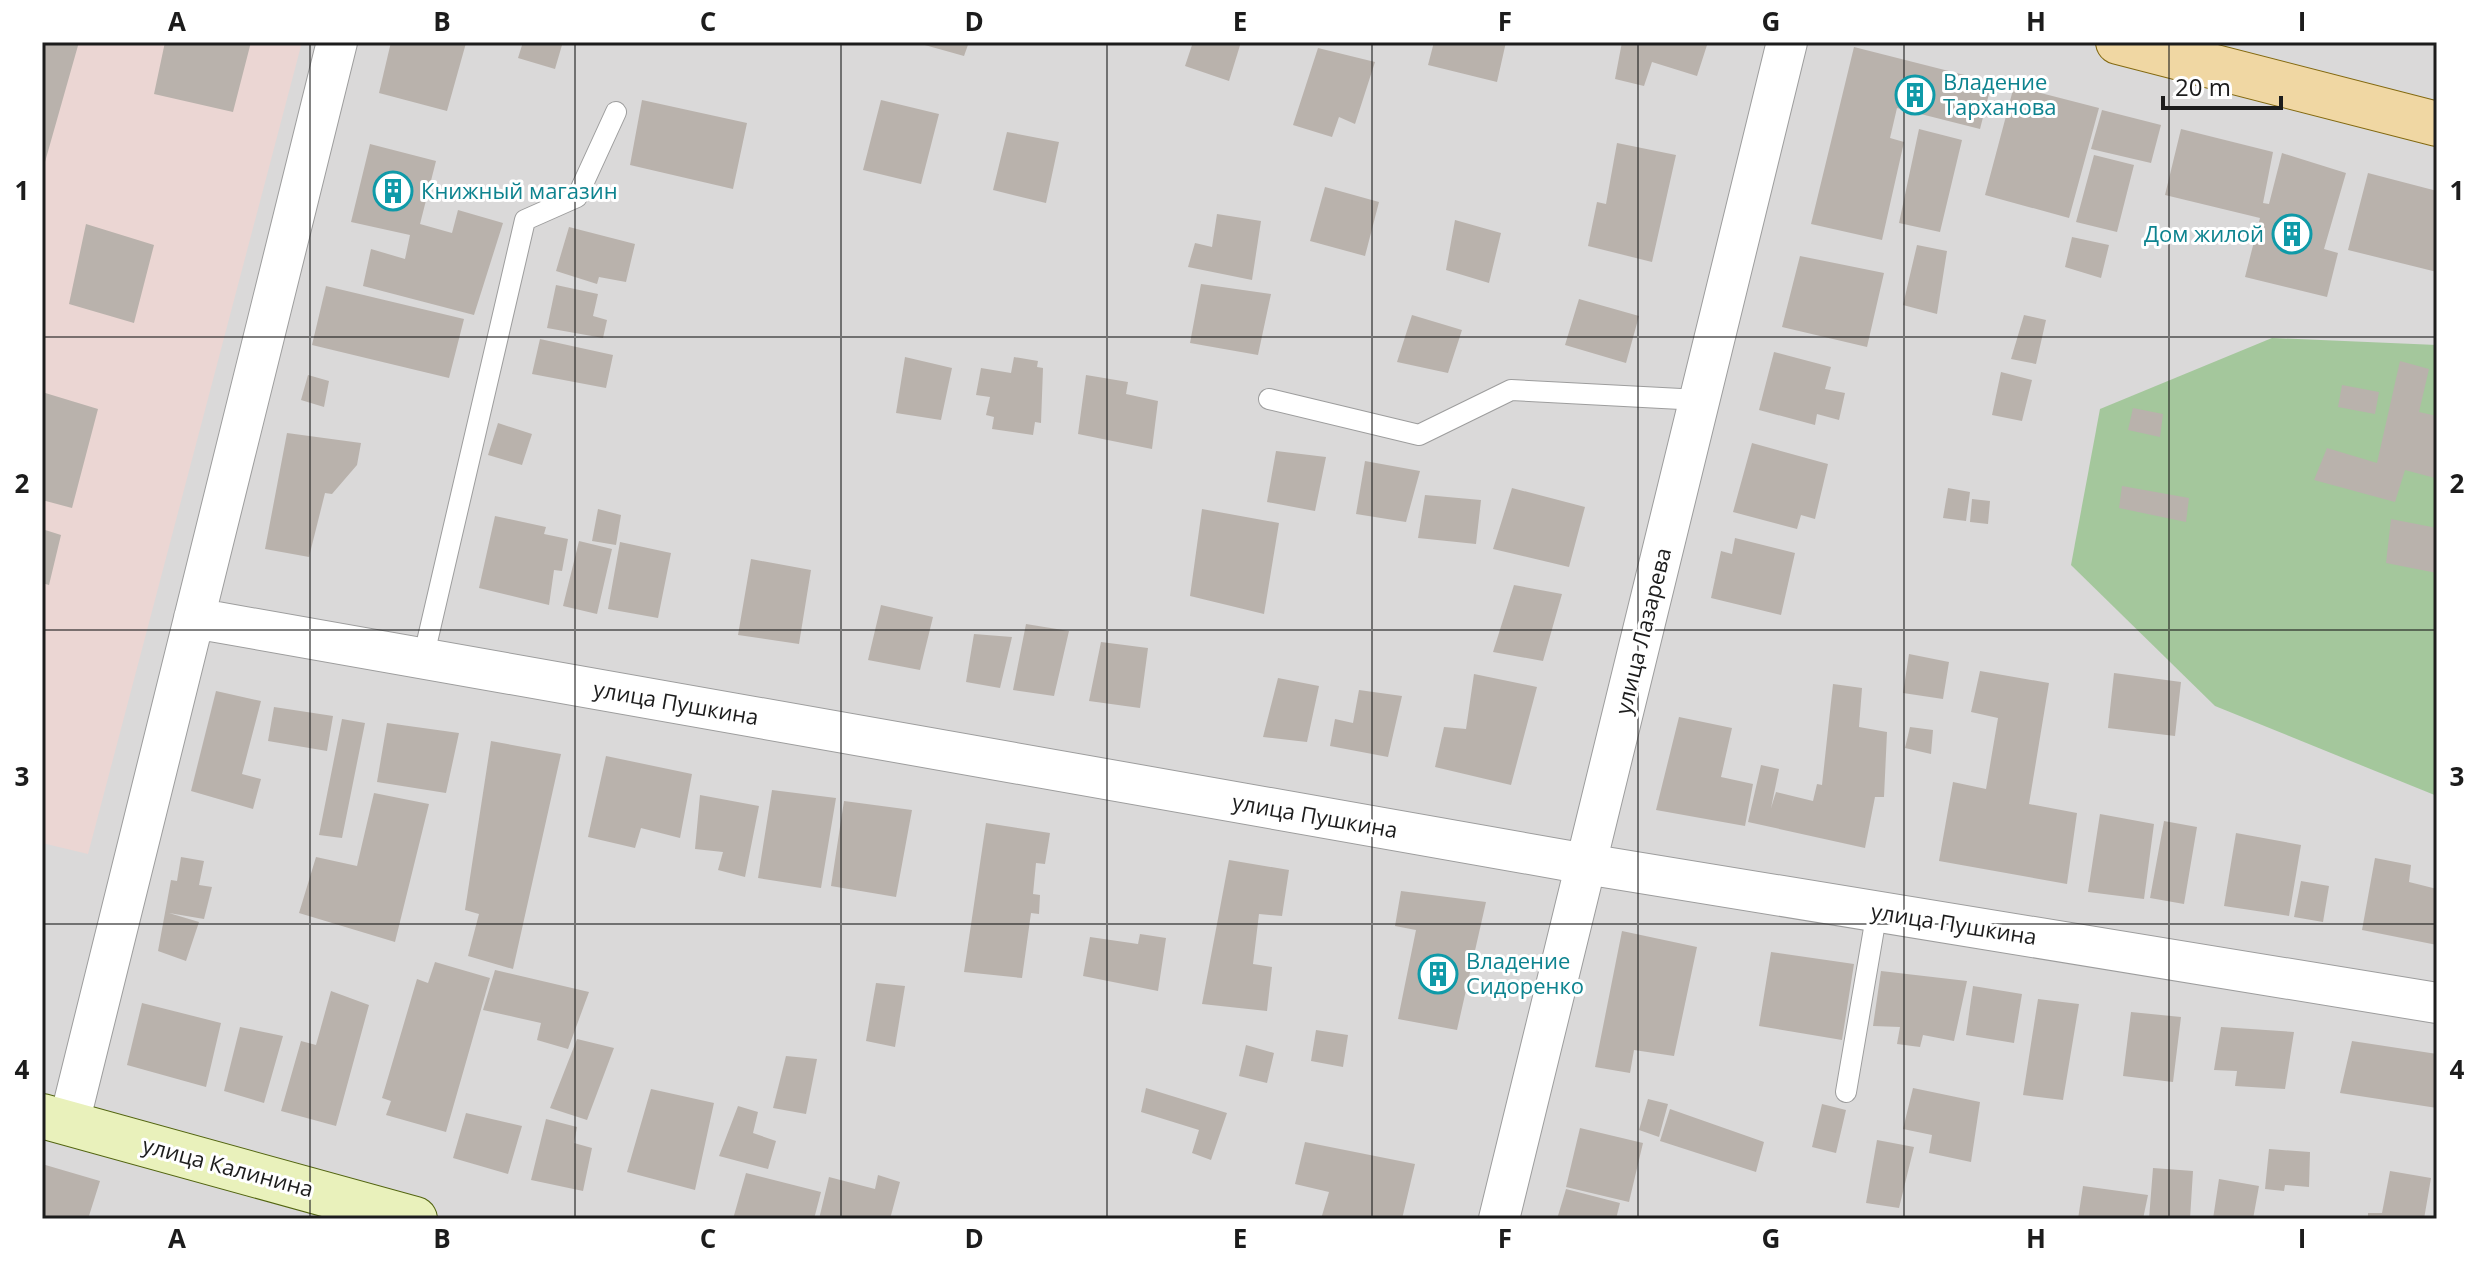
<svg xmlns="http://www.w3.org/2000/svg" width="2479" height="1261" font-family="'Open Sans',sans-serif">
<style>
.residential{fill:#dad9d9}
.commercial{fill:#ebd6d3}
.forest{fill:#a4c79c}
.building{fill:#b9b2ac}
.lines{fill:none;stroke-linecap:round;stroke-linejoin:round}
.lane-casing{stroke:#9d9d9d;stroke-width:22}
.street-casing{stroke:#9d9d9d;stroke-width:42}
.secondary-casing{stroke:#536511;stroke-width:46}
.primary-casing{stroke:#836910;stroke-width:46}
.lane{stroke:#fff;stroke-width:20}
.street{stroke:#fff;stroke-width:40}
.secondary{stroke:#e9f1bb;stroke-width:44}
.primary{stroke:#f0d7a3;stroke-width:44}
.grid{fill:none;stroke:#1c1c1c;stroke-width:2;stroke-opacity:0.55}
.labels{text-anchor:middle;stroke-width:6;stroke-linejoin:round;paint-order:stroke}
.culture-label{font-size:22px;fill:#0d838f;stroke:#fff;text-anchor:start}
.street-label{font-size:22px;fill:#1c1c1c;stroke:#fff}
.neatline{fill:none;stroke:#1c1c1c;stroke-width:3}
.grid-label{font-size:26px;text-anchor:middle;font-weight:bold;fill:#1c1c1c}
</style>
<rect width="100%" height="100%" fill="#eceae2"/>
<path class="residential" d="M42,42H2437V1219H42Z"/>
<path class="commercial" d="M42,42H302L88,854L42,843Z"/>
<path class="forest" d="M2272,338L2437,345V796L2215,706L2071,565L2100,409Z"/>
<path class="building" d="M42,42H79L43,169H42Z
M165,42H251L233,112L154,94Z
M391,42L466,43L447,111L379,93Z
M523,42L562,45L555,69L518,58Z
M914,42H969L964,56Z
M1193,42H1241L1229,81L1185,66Z
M1434,42H1506L1497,82L1428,65Z
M1622,42H1708L1697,76L1652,62L1644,86L1615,79Z
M1854,47L1992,82L1980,129L1897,108L1890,138L1904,142L1882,240L1811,224Z
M1318,48L1375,62L1355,124L1339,117L1332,137L1293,125Z
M2014,86L2099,108L2069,218L1985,195Z
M642,100L747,123L733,189L630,165Z
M881,100L939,114L921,184L863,170Z
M2102,110L2161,125L2151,163L2091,149Z
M1919,129L1962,140L1940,232L1899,223Z
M2181,129L2273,152L2263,203L2269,204L2282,153L2346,173L2324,249L2338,253L2327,297L2245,277L2260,218L2165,195Z
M1007,132L1059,142L1046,203L993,190Z
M1617,143L1676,155L1652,262L1588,246L1597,202L1606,204Z
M370,144L436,161L420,224L452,233L458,210L503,223L474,315L363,286L371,249L405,259L410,235L351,222Z
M2094,155L2134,165L2117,232L2076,222Z
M2368,173L2437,191V272L2348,250Z
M1325,187L1379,202L1365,256L1310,241Z
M1217,214L1261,221L1252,280L1188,267L1195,243L1212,247Z
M1455,220L1501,233L1489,283L1446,270Z
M86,224L154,245L134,323L69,304Z
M569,227L635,244L626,282L599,277L597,284L556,271Z
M2072,237L2109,245L2101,278L2065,267Z
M1917,245L1947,251L1937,314L1903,305Z
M1800,256L1884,273L1867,347L1782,327Z
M1201,284L1271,294L1258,355L1190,343Z
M556,285L598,294L593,316L607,320L603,338L547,328Z
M326,286L464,319L449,378L312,345Z
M1579,299L1639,316L1626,363L1565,345Z
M1412,315L1462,330L1448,373L1397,362Z
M2024,315L2046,320L2036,364L2011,359Z
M540,339L613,355L606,388L532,374Z
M1774,352L1831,367L1825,389L1845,393L1839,420L1817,414L1815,425L1759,410Z
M905,357L952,368L941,420L896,413Z
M1014,357L1038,361L1037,367L1043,368L1041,423L1035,422L1033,435L992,429L994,417L986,415L990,397L976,395L981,368L1011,373Z
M2400,361L2429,369L2419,412L2437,416L2435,478L2405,470L2395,502L2314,480L2327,448L2377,463Z
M2001,372L2032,380L2022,421L1992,415Z
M308,375L329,381L324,407L301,400Z
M1086,375L1128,382L1126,394L1158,401L1152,449L1078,434Z
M2342,385L2379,392L2375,414L2338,407Z
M42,392L98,409L72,508L42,500Z
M2133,408L2163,414L2160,437L2128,430Z
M498,423L532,434L522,465L488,455Z
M287,433L361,443L357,465L332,494L325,493L309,557L265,549Z
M1752,443L1828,464L1815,519L1801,515L1797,529L1733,512Z
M1276,451L1326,457L1315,511L1267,502Z
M1365,461L1420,471L1406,522L1356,514Z
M2122,486L2189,498L2186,522L2119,508Z
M1512,488L1585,507L1569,567L1493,549Z
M1948,488L1970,492L1966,521L1943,518Z
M1425,495L1481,500L1476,544L1418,538Z
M1972,499L1990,501L1988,524L1970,522Z
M598,509L621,515L616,545L592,541Z
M1202,509L1279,523L1264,614L1190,596Z
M495,516L546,527L544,534L568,539L562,571L554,570L549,605L479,588Z
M2391,519L2437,528V573L2386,563Z
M42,529L61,535L49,585L42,583Z
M1735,538L1795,553L1781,615L1711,598L1721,551L1732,554Z
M579,541L612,549L597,614L563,606Z
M620,542L671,553L658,618L608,609Z
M751,559L811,570L799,644L738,635Z
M1514,585L1562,594L1543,661L1493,652Z
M881,605L933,617L920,670L868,660Z
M1026,624L1069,631L1054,696L1013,690Z
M974,634L1012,637L1000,688L966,682Z
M1101,642L1148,648L1140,708L1089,701Z
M1909,654L1949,662L1943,699L1903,693Z
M1980,671L2049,683L2029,804L2077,813L2067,884L1939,861L1953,782L1986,789L1998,718L1971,712Z
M2114,673L2181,682L2175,736L2108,728Z
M1474,674L1537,687L1511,785L1435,767L1444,727L1466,729Z
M1278,678L1319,686L1307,742L1263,737Z
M1833,684L1862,688L1859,727L1887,732L1884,797H1875L1865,848L1748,822L1761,765L1779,769L1771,808L1776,792L1813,801L1817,784L1822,785Z
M1359,690L1402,696L1388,757L1330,746L1335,719L1353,723Z
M216,691L261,701L242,774L261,779L253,809L191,791Z
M274,707L333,716L327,751L268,741Z
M1679,717L1732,728L1721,777L1753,784L1745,826L1656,810Z
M342,719L365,723L342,838L319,835Z
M387,723L459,733L446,793L377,782Z
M1910,727L1933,730L1931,754L1905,748Z
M491,741L561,754L513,969L468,956L479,914L465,910Z
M606,756L692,774L680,838L641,828L635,848L588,837Z
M772,790L836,798L821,888L758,878Z
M374,793L429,804L395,942L299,913L316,857L357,866Z
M700,795L759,806L745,877L718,870L723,852L695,849Z
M844,801L912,810L896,897L831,886Z
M2100,814L2154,824L2144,899L2088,892Z
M2164,821L2197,827L2184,904L2150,898Z
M986,823L1050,833L1045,864L1036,863L1033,894L1040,895L1039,914L1031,913L1022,978L964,972Z
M2236,833L2301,845L2289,916L2224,906Z
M181,857L204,861L199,885L212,887L204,919L169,913L199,922L186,961L158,951L171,880L177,881Z
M2375,858L2411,865L2409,882L2437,889V945L2362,930Z
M1229,860L1289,870L1282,916L1259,914L1253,964L1272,967L1267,1011L1202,1004Z
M2301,881L2329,886L2323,922L2294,917Z
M1401,891L1486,902L1457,1030L1398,1019L1416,930L1395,926Z
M1622,931L1697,947L1674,1056L1634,1050L1630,1073L1595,1067Z
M1140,934L1166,938L1158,991L1083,976L1090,937L1138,944Z
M1771,952L1854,964L1842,1040L1759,1026Z
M435,962L490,978L446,1132L386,1115L391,1101L382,1098L417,979L428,983Z
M495,970L589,992L568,1049L537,1040L541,1023L483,1010Z
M1881,971L1967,981L1954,1041L1923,1035L1920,1047L1897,1044L1900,1027L1873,1026Z
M876,983L905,986L895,1047L866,1041Z
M1973,986L2022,994L2014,1043L1966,1035Z
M331,991L369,1005L336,1126L281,1111L301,1041L316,1045Z
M2038,999L2079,1004L2063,1100L2023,1095Z
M142,1003L221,1023L206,1087L127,1065Z
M2131,1012L2181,1017L2173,1082L2123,1076Z
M240,1027L283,1036L264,1103L224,1091Z
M2221,1027L2294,1032L2285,1089L2235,1086L2237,1071L2214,1070Z
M1316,1030L1348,1035L1343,1067L1311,1061Z
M577,1039L614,1048L587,1120L550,1108Z
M2352,1041L2437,1054V1108L2340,1093Z
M1246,1045L1274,1053L1267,1083L1239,1076Z
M786,1056L817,1059L806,1114L773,1108Z
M1146,1088L1227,1113L1211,1160L1192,1153L1199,1130L1141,1112Z
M1913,1088L1980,1102L1971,1162L1929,1153L1932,1135L1903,1129Z
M651,1089L714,1103L695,1190L627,1172Z
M1648,1099L1668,1104L1659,1137L1639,1130Z
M1822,1104L1846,1110L1836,1153L1812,1147Z
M738,1106L758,1112L753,1133L776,1141L768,1169L719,1156Z
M1670,1109L1764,1142L1756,1172L1660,1141Z
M466,1113L522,1126L508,1174L453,1158Z
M546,1119L577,1127L574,1143L592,1148L583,1191L531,1180Z
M1580,1128L1643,1143L1629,1202L1566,1187Z
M1877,1140L1914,1147L1899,1208L1866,1203Z
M1305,1142L1415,1164L1402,1219H1321L1329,1192L1295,1184Z
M2269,1149L2310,1152L2309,1187L2285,1185L2284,1191L2265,1189Z
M42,1164L100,1181L88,1219H42Z
M2153,1168L2193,1171L2190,1219H2149Z
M2390,1171L2431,1178L2424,1219H2368V1213H2382Z
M746,1173L821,1192L814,1219H733Z
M878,1175L900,1182L890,1219H819L829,1177L875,1189Z
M2219,1179L2259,1186L2253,1219H2213Z
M2083,1186L2148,1195L2143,1219H2078Z
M1566,1189L1620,1203L1616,1219H1557Z"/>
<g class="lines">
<defs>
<path id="lane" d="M1269,399L1419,435L1511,390L1700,400
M423,659L525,220L577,197L616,112
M1846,1092L1877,911"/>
<path id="street" d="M194,618L1586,864L2437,1003
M69,1123L337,42
M1499,1219L1787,42"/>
<path id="secondary" d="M42,1116L415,1219"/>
<path id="primary" d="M2118,42L2437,124"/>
</defs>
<use href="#lane" class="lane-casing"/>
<use href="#street" class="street-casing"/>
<use href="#secondary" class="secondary-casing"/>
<use href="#primary" class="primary-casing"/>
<use href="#lane" class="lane"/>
<use href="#street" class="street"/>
<use href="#secondary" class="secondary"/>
<use href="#primary" class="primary"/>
</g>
<path class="grid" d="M310,42V1219M575,42V1219M841,42V1219M1107,42V1219M1372,42V1219M1638,42V1219M1904,42V1219M2169,42V1219M42,337H2437M42,630H2437M42,924H2437"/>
<defs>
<symbol id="building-ring" viewBox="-11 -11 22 22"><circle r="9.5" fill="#fff" stroke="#0f9aa8" stroke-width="1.5"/><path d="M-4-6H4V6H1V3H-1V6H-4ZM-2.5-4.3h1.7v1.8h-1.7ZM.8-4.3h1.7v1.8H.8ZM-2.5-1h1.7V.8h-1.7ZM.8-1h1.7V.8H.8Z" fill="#0f9aa8"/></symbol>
</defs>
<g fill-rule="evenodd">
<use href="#building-ring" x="1893" y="73" width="44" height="44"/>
<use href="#building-ring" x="371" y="169" width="44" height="44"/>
<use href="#building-ring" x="2270" y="212" width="44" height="44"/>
<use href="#building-ring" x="1416" y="952" width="44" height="44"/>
</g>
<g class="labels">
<g class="culture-label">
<text x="1943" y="90">Владение<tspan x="1943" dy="25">Тарханова</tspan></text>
<text x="421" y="199">Книжный магазин</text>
<text x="2264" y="242" text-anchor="end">Дом жилой</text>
<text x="1466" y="969">Владение<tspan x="1466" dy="25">Сидоренко</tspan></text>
</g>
<g class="street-label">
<text transform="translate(1643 631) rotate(-76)" y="8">улица Лазарева</text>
<text transform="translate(676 703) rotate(10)" y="8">улица Пушкина</text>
<text transform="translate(1315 816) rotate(10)" y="8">улица Пушкина</text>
<text transform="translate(1954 924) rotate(9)" y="8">улица Пушкина</text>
<text transform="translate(228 1167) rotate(15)" y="8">улица Калинина</text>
</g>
</g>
<rect width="2479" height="1261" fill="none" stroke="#ffffff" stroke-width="88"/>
<path d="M2163 96v12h118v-12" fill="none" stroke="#1c1c1c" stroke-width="4"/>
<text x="2175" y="96" font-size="24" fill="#1c1c1c" stroke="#ffffff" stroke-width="6" paint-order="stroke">20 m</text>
<rect x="44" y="44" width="2391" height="1173" class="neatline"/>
<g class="grid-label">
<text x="177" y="31">A</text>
<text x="442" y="31">B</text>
<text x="708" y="31">C</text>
<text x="974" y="31">D</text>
<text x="1240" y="31">E</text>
<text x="1505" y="31">F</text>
<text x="1771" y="31">G</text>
<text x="2036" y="31">H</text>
<text x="2302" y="31">I</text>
<text x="22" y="200">1</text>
<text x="2457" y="200">1</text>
<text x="22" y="493">2</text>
<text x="2457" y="493">2</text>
<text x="22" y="786">3</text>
<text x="2457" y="786">3</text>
<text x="22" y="1079">4</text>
<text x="2457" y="1079">4</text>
<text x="177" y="1248">A</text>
<text x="442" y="1248">B</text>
<text x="708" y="1248">C</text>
<text x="974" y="1248">D</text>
<text x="1240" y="1248">E</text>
<text x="1505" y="1248">F</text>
<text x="1771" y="1248">G</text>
<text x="2036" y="1248">H</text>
<text x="2302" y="1248">I</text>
</g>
</svg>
